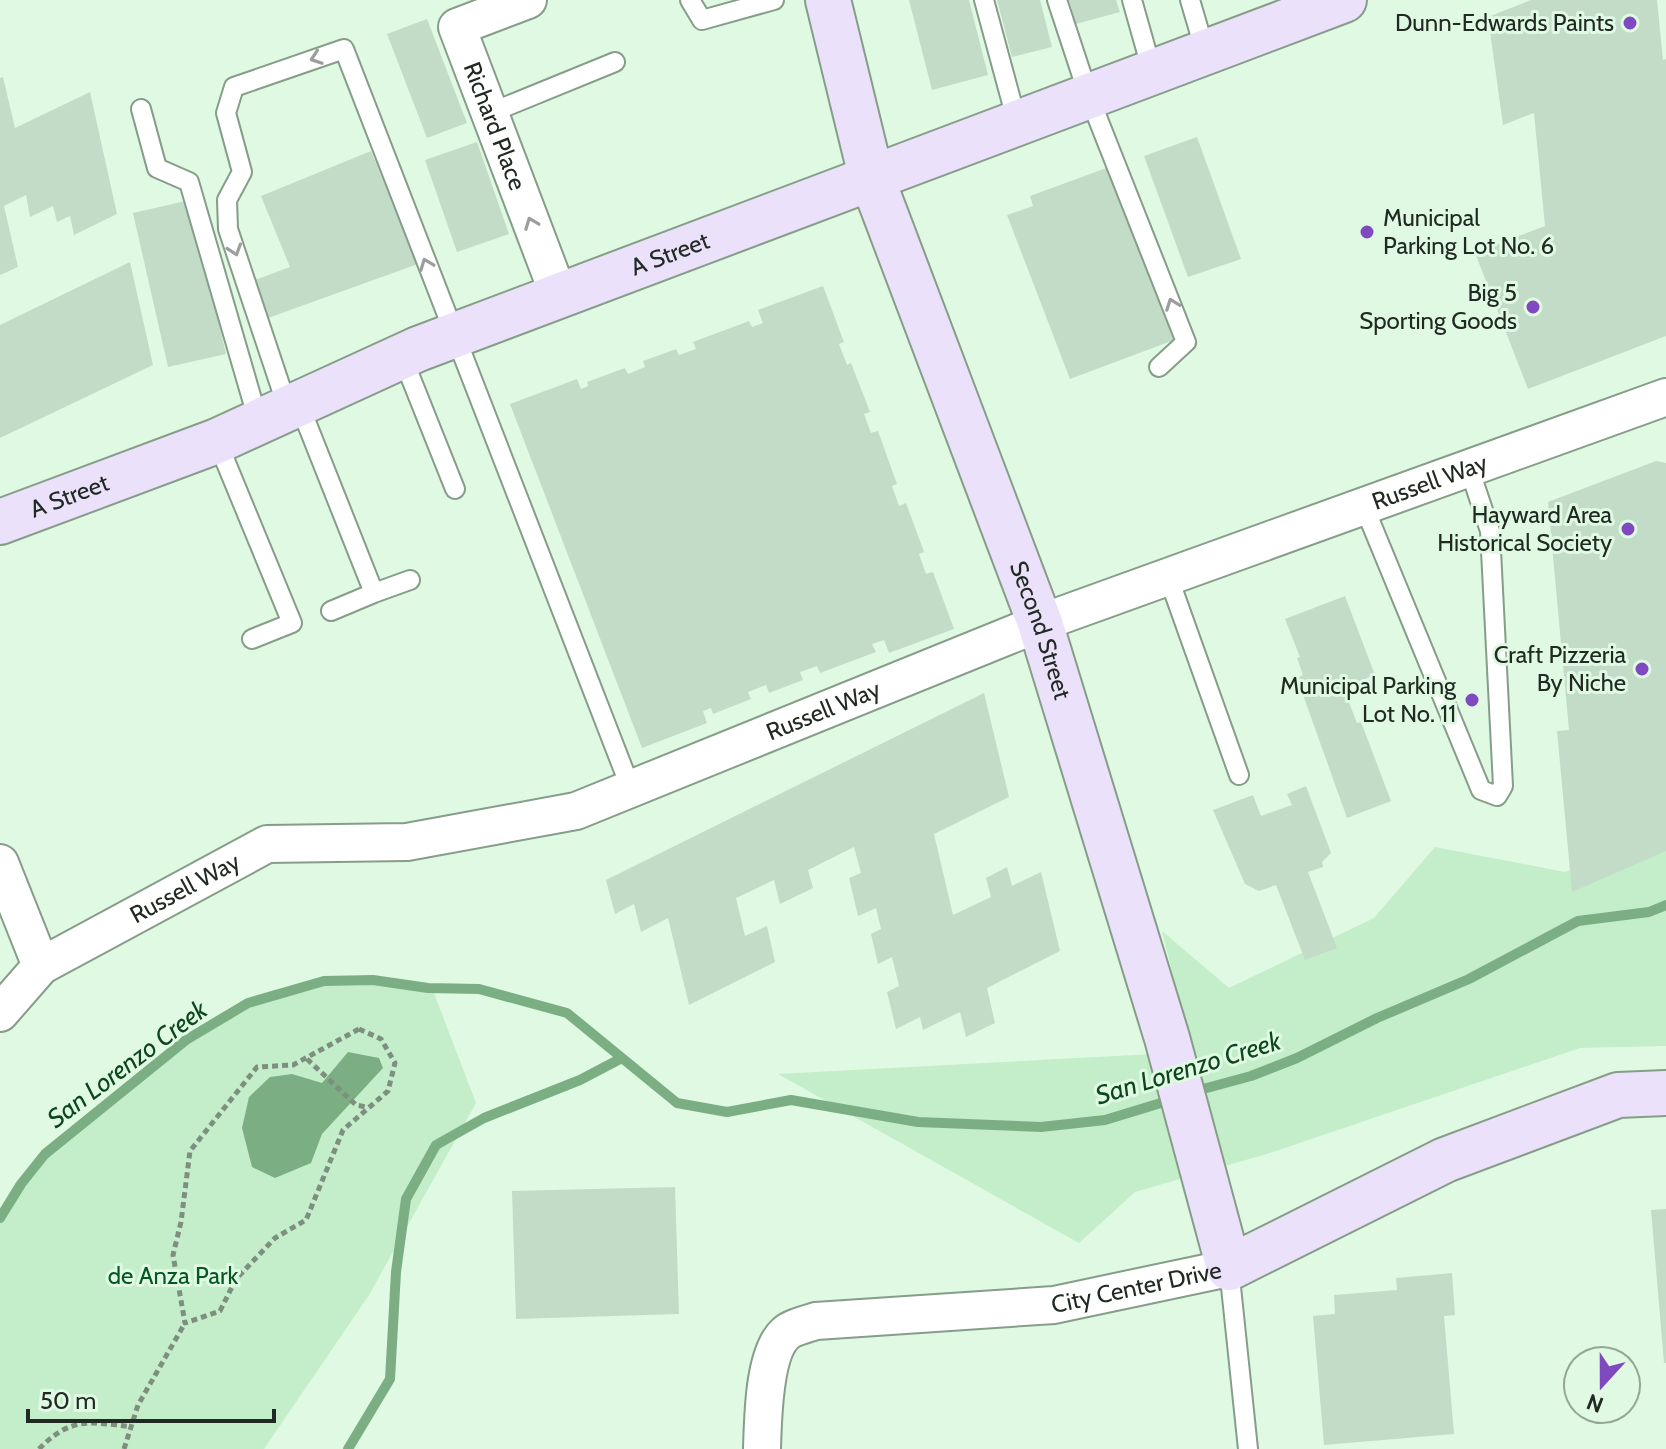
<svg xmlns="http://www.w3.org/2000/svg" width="1666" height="1449" font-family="Cabin,sans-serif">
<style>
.green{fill:#c3eec9}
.water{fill:#7cae84}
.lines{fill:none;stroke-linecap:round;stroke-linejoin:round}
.stream{stroke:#7cae84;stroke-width:10}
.building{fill:#c3dcc7}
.lane-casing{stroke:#869d89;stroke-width:22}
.street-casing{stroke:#869d89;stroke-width:40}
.secondary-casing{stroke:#869d89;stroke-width:48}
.path{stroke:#7e8f80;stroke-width:5;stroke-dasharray:6 4;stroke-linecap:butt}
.lane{stroke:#fff;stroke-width:18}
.street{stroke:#fff;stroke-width:36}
.secondary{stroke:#ebe1fa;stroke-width:44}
.oneway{stroke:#9b9f9c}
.poi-dot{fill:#8049c0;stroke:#e0f9e3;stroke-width:3}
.labels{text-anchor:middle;stroke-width:6;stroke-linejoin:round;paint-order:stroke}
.poi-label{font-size:24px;fill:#212a22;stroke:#e0f9e3;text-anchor:end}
.street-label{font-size:24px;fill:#212a22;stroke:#e0f9e3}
.park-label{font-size:24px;fill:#055723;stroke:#e0f9e3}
.water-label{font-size:26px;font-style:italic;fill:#0d461e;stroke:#e0f9e3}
</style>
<rect width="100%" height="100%" fill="#e0f9e3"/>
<path class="green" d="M1666,838V1046L1580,1048L1270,1153L1135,1192L1079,1243L778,1074L1192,1052L1162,931L1229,988L1374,918L1435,847L1565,872Z
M373,980L432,988L476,1103L369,1295L264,1449H0V1217L45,1154L169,1057C217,1000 302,981 373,980Z"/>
<path class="water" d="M348,1052L379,1058L383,1068L322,1134L311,1163L275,1178L252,1167L242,1128L249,1097L270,1077L292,1074L322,1083Z"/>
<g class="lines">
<path class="stream" d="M1192,1092L1251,1076L1297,1058L1377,1018L1469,979L1578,921L1649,912L1666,905
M0,1218L21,1184L45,1154L186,1040L248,1003L324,981L373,980L428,988L479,989L567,1013L677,1103L727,1112L791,1100L918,1122L1041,1127L1105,1120L1174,1099
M348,1449L390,1379L396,1272L406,1199L436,1145L484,1118L580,1080L620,1059"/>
</g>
<path class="building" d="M909,0H969L988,75L932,90Z
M997,0H1040L1052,47L1012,57Z
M1069,0H1116L1120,12L1076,24Z
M1531,0H1657L1663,60L1666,59V336L1528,389L1475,253L1545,226L1534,113L1503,125L1488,17Z
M427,19L467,123L427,138L387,34Z
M3,77L15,128L90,92L117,214L74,235L70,216L57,222L53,206L30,217L26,195L4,206L18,267L0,275V78Z
M1197,137L1241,259L1188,277L1144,156Z
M477,142L509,234L457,252L425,160Z
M371,151L418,264L268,318L252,281L290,267L261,196Z
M1109,167L1174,340L1070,379L1007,215L1033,206L1030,196Z
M190,200L226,354L168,367L133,213Z
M130,262L153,365L0,438V325Z
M823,286L844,342L839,344L847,365L851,363L870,412L864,414L871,433L878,431L897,484L892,486L899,506L906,503L924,552L919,554L926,574L933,572L954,629L889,653L884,640L872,644L876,652L820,673L817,666L800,672L803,680L769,693L766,685L748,692L751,699L713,714L711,708L703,711L707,723L642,748L510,404L577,379L581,389L588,386L587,382L625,368L628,374L645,367L643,361L676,349L679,355L696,349L693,342L749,321L752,327L763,323L758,310Z
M1656,461L1666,463V851L1572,892L1557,731L1569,730L1548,502Z
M1345,596L1375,675L1343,687L1357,723L1361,722L1391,801L1347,818L1297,678L1303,675L1297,658L1300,657L1285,619Z
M984,693L1009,797L934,834L953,915L991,897L986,878L1007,867L1012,886L1041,872L1060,951L987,988L995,1023L966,1037L960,1012L923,1030L920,1017L896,1029L887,992L899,986L892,957L878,964L871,934L881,929L876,908L858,916L849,878L861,873L854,847L808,870L813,888L780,904L774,880L736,898L745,936L767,926L775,962L689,1005L668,918L641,932L634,904L615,914L606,880Z
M1306,786L1331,853L1322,862L1323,867L1308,872L1337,948L1305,960L1276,885L1259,891L1245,884L1213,810L1253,795L1261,816L1292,805L1287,794Z
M675,1187L679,1314L516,1319L512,1191Z
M1666,1209V1363H1664L1651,1210Z
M1452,1273L1455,1315L1444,1316L1454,1434L1324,1445L1313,1316L1335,1314L1334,1295L1397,1290L1396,1278Z"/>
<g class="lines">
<defs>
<path id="lane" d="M690,0L702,20L774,0
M984,0L1017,122
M1057,0L1088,94L1186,342L1159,367
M1132,0L1152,71
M1190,0L1205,51
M141,109L157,168L189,182L258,420
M490,113L615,62
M402,356L455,489
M299,404L374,593L331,611
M288,409L228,229L227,200L242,172L226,113L234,87L344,49L631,789
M217,441L292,623L252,639
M1363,504L1481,790L1497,796L1503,786L1490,531L1468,465
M1168,576L1239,775
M374,593L410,580
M1229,1268L1248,1449"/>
<g id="street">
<path id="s1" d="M528,0L457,27L559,296"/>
<path d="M0,863L41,966"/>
<path id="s2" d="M0,1013L41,966L267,844L407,842L576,811L1040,623L1666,397"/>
<path id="s3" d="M762,1449C763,1421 763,1353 786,1333C793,1327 807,1324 816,1321L1054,1305L1229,1268"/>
</g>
<g id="secondary">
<path id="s4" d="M828,0L871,176L1040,623L1167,1038L1229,1268L1445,1160L1618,1095L1666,1093"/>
<path id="s5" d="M0,522L217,441L418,349L1344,0"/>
</g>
</defs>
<use href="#lane" class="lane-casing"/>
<use href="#street" class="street-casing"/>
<use href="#secondary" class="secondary-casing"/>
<path class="path" d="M359,1029L381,1039L395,1063L388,1091L343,1130L306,1220L275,1238L236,1279L220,1311L185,1323L173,1255L181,1222L190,1151L257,1067L293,1065Z
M307,1059L356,1105L366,1107
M39,1449C71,1416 91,1422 132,1427
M124,1449L138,1405L185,1323"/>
<use href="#lane" class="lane"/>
<use href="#street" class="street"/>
<use href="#secondary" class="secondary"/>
</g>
<defs><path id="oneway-chevron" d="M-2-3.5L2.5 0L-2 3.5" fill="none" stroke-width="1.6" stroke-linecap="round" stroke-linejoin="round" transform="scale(2)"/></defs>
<g class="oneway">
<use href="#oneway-chevron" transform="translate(316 58) rotate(161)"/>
<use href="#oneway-chevron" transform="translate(531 223) rotate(-111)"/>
<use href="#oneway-chevron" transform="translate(235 250) rotate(72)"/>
<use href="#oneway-chevron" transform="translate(426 264) rotate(-111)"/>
<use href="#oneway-chevron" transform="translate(1172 304) rotate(-110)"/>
</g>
<g class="poi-dot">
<circle cx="1630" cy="23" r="8"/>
<circle cx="1367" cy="232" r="8"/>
<circle cx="1533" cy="307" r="8"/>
<circle cx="1628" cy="529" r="8"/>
<circle cx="1642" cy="669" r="8"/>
<circle cx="1472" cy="700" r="8"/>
</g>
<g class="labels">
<g class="poi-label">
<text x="1614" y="31">Dunn-Edwards Paints</text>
<text x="1383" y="226" text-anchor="start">Municipal<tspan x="1383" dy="28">Parking Lot No. 6</tspan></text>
<text x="1517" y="301">Big 5<tspan x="1517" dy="28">Sporting Goods</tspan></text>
<text x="1612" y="523">Hayward Area<tspan x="1612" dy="28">Historical Society</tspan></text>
<text x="1626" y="663">Craft Pizzeria<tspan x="1626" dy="28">By Niche</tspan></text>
<text x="1456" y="694">Municipal Parking<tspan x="1456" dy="28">Lot No. 11</tspan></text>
</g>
<g class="street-label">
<text dy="8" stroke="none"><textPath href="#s1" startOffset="182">Richard Place</textPath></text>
<text dy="8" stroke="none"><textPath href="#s5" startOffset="722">A Street</textPath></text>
<text dy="8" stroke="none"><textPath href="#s2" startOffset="1546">Russell Way</textPath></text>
<text dy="8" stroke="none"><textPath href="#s5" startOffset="74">A Street</textPath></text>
<text dy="8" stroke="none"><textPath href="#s4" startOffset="666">Second Street</textPath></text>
<text dy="8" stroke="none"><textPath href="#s2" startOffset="898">Russell Way</textPath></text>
<text dy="8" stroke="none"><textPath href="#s2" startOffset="226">Russell Way</textPath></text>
<text dy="8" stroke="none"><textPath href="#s3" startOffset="476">City Center Drive</textPath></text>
</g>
<g class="park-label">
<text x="173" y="1284">de Anza Park</text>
</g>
<g class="water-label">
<text transform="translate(127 1064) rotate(-37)" y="9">San Lorenzo Creek</text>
<text transform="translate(1188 1068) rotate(-17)" y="9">San Lorenzo Creek</text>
</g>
</g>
<g transform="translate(1602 1385) rotate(201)"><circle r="38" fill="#e0f9e3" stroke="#94a696" stroke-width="2"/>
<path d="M0-6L14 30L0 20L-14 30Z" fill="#8049c0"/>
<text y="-12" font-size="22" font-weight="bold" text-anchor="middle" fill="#212a22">N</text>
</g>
<path d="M28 1409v12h246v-12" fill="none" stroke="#212a22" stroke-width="4"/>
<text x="40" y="1409" font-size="24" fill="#212a22" stroke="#e0f9e3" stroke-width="6" paint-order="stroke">50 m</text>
</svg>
